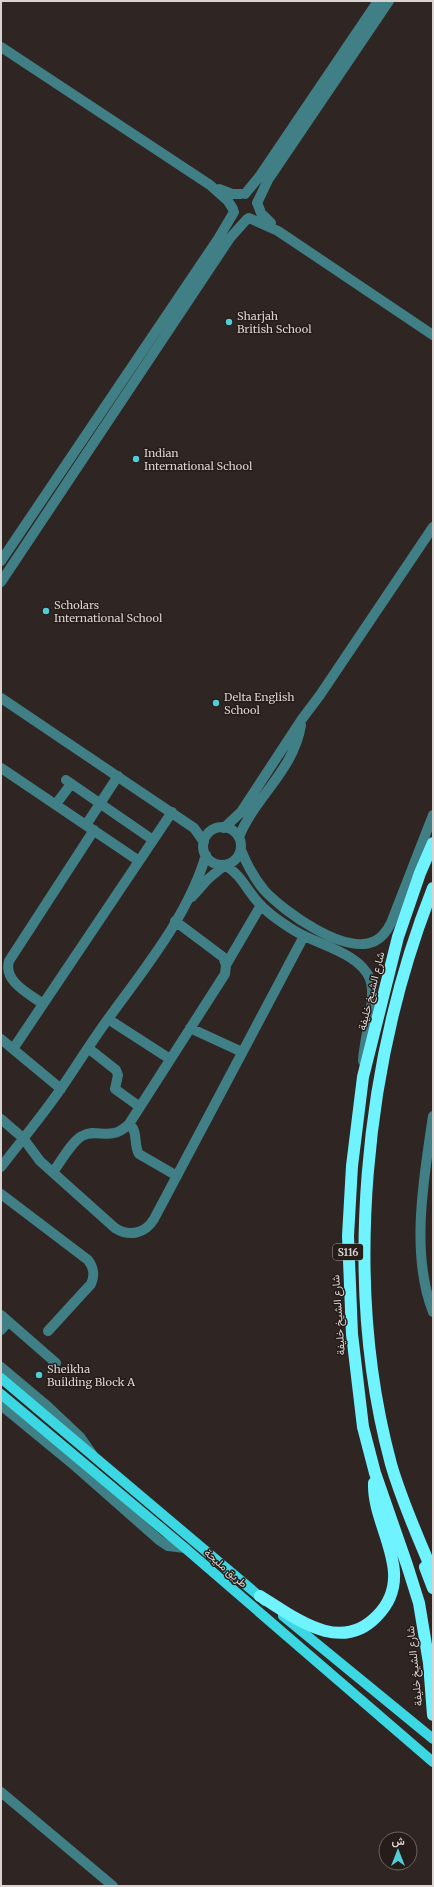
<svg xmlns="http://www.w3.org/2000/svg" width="434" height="1887" font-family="Merriweather,Vazirmatn,serif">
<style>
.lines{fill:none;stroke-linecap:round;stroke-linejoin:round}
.minor{stroke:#3f7f85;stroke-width:10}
.major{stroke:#3bd7e2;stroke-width:10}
.highway{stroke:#6ff4ff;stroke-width:12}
.poi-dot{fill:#52ccd5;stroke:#261d1a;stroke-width:1.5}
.labels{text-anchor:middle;stroke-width:3;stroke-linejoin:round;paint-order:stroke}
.shield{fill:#261d1a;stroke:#a39c9a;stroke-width:1}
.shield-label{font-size:10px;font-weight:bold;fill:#d9d3d1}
.poi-label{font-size:11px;fill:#d9d3d1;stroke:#261d1a;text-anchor:start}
.street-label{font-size:11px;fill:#d9d3d1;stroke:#261d1a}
</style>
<rect width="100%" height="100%" fill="#2f2623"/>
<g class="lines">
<path class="minor" d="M1,47L210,185L228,201L233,209
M219,189L232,194H241
M245,194L259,177L378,1
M257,203L268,180L389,1
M258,205L261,213L271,223
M249,218L278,231L433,335
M1,561L218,239L234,212
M1,582L230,238L247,219
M1,698L194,828L204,842
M1,768L139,861
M66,780L153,840
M56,804L71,784
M86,825L118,776
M203 846a19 19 0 1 1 38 0a19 19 0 1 1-38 0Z
M224,828L241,812L302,719L320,695L433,527
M239,837C255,797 294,770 301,725
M241,850C247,865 254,878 264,890C283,911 345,956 375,941C383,937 387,931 391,923L433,815
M192,897L208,879L225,865C241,875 245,887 257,901C267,913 282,923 295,931C318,945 360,953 370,979C377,998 364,1038 363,1061
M226,965L261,905
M43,1004C30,994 3,982 9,961L94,830
M108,1019L170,1059
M190,1028L242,1052
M1,1039L61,1089
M88,1048L116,1070L118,1075L115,1089L140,1107
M13,1049L172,812
M433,1116C424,1176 410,1254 433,1312
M1,1119L23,1138L40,1161L115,1228C129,1237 145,1234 154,1219L304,936
M129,1124C139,1132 133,1144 139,1154L177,1176
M1,1167C21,1141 43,1115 62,1087C77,1065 92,1041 108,1019C144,969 188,916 206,855
M53,1172C60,1163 72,1141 82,1136C98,1127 109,1143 129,1124L225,974L226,965L223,957L175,921
M1,1194L88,1260C94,1268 95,1275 91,1284L48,1331
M1,1315L56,1363
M1,1330L8,1322
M1,1367L45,1404L80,1437L92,1454
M1,1405L75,1466L159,1540L168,1546L185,1548
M1,1792L113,1886"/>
<path class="major" d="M1,1378L265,1601
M1,1394L185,1548L433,1762
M283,1616L433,1739"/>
<path class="highway" d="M433,843L420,873L398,937L363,1077L352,1166L348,1236L352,1334L363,1427L375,1473L407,1565L419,1603L429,1663L433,1715
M433,888C364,1062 342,1283 391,1464C402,1502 418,1537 433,1573
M425,1567L433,1588
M260,1596C294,1617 340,1655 377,1616C389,1604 395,1589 394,1572C392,1542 373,1513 374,1483"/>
</g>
<g class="poi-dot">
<circle cx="229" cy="322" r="4"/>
<circle cx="136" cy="459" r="4"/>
<circle cx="46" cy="611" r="4"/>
<circle cx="216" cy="703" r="4"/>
<circle cx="39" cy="1375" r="4"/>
</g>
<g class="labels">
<rect class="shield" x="333" y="1244" width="30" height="16" rx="3"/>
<g class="shield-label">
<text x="348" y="1256">S116</text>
</g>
<g class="poi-label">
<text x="237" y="320">Sharjah<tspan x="237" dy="13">British School</tspan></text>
<text x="144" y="457">Indian<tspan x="144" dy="13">International School</tspan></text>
<text x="54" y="609">Scholars<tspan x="54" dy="13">International School</tspan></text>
<text x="224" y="701">Delta English<tspan x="224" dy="13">School</tspan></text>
<text x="47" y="1373">Sheikha<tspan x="47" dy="13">Building Block A</tspan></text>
</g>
<g class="street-label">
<text transform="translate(371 991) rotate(-76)" y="4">شارع الشيخ خليفة</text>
<text transform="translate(338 1315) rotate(-94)" y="4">شارع الشيخ خليفة</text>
<text transform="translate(226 1568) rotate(41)" y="4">طريق مليحة</text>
<text transform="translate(414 1666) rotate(-96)" y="4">شارع الشيخ خليفة</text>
</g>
</g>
<rect width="434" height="1887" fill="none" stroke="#d9d3d1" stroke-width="4"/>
<g transform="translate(398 1851)"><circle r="19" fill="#261d1a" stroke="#6e6663"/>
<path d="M0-3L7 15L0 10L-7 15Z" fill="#52ccd5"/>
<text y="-6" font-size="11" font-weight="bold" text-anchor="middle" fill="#d9d3d1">ش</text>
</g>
</svg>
